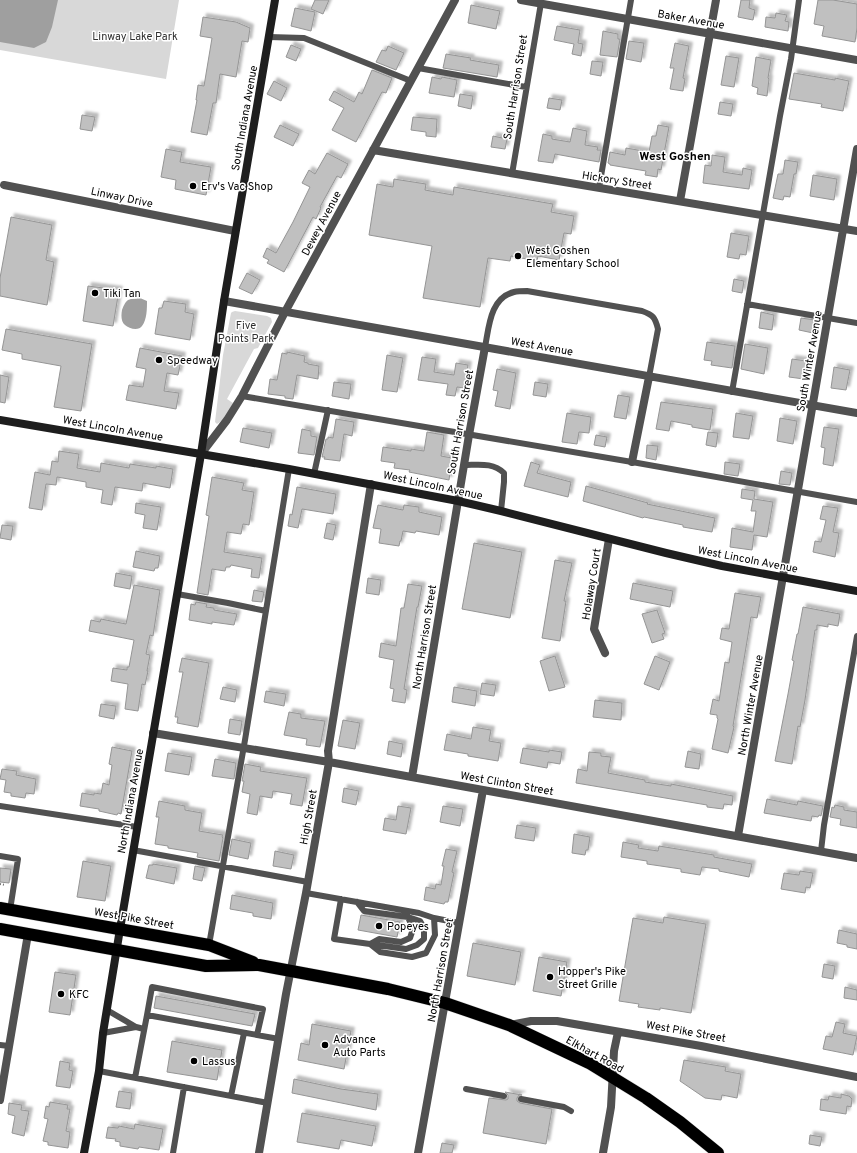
<svg xmlns="http://www.w3.org/2000/svg" width="857" height="1153" font-family="Overpass,sans-serif">
<style>
.green{fill:#d8d8d8}
.water{fill:#9f9f9f}
.building{fill:#c0c0c0;stroke:#959595;filter:url(#shadow)}
.lines{fill:none;stroke-linecap:round;stroke-linejoin:round}
.highway-casing{stroke:#dbdbdb;stroke-width:13}
.path{stroke:#737373;stroke-width:2;stroke-dasharray:1 2;stroke-linecap:butt}
.lane{stroke:#515151;stroke-width:6}
.street{stroke:#515151;stroke-width:8}
.secondary{stroke:#1e1e1e;stroke-width:8}
.highway{stroke:#000;stroke-width:12}
.poi-dot{fill:#000;stroke:#fff;stroke-width:1.5}
.labels{text-anchor:middle;stroke-width:3;stroke-linejoin:round;paint-order:stroke}
.street-label{font-size:11px;fill:#000;stroke:#fff}
.park-label{font-size:11px;fill:#2f2f2f;stroke:#fff}
.poi-label{font-size:11px;fill:#000;stroke:#fff;text-anchor:start}
.neighbourhood-label{font-size:12px;font-weight:bold;fill:#000;stroke:#fff}
</style>
<defs>
<filter id="shadow"><feDropShadow dx="3.5" dy="-3.5" stdDeviation="1" flood-color="#0004"/></filter>
</defs>
<rect width="100%" height="100%" fill="#fff"/>
<path class="green" d="M0,0H179L166,79L0,50Z
M235,311L267,316L271,318L272,322L258,348L254,349L227,399L233,403C229,411 225,420 217,424L215,422L223,355L231,313L232,312Z"/>
<path class="water" d="M0,0H58L52,27L46,42L34,48L0,42Z
M140,298L147,301C147,308 147,320 142,326C139,331 129,329 125,325C121,322 121,315 122,310C123,307 125,302 128,300C132,298 136,299 140,298Z"/>
<path class="building" d="M315,0H329L323,14L311,9Z
M741,0H750L749,8L755,10L753,20L738,17Z
M818,0H833L857,4V28L855,42L822,36L824,26L814,24Z
M471,5L500,11L496,29L468,23Z
M295,8L315,12L311,31L291,26Z
M776,13L787,15L785,21L789,22L788,31L765,27L766,17L775,18Z
M203,17L236,22L250,28L248,42L242,41L236,77L220,74L216,103H213L207,135L191,132L197,100H196L198,85L204,86L212,38L200,36Z
M557,26L580,30L578,43L583,44L581,56L572,54L574,44L554,40Z
M603,31L618,34V39H620L617,57L600,55Z
M629,41L644,43L641,62L626,59Z
M675,43L689,46L683,78L685,79L683,91L670,89L674,68H670Z
M291,45L301,49L296,61L286,57Z
M388,46L404,53L396,70L376,62L382,50L386,51Z
M446,54L471,58L470,60L499,65L497,77L443,68Z
M726,56L739,58L734,87L721,85Z
M756,57L771,60L768,78L769,79L767,96L757,94L758,88L752,86Z
M592,61L603,62L601,76L590,74Z
M372,70L392,78L386,93L382,92L356,142L332,130L344,108L329,100L334,91L354,102L359,92L362,94Z
M794,73L835,80V78L849,81L843,111L821,107L822,104L789,99Z
M432,77L441,79L442,77L457,80L454,97L429,93Z
M274,81L287,88L281,101L267,94Z
M460,94L473,96L471,109L458,106Z
M549,98L562,100L560,110L547,108Z
M720,102L733,104L731,116L718,114Z
M82,115L95,117L92,131L80,129Z
M413,117L437,119L436,137L426,136V132L411,130Z
M280,125L299,134L293,146L274,137Z
M658,125L669,127L661,170L658,169L657,177L645,175L646,171L610,165V164L608,163L610,152L625,155L626,148L649,152L652,136H656Z
M573,128L587,131L585,145L598,147L597,150H601L599,162L555,154L553,163L538,161L543,134L552,136V139L570,142Z
M493,136L507,139L505,149L491,147Z
M166,149L182,152L180,162L211,167L206,195L175,189L176,180L161,177Z
M327,153L348,164L341,178L337,176L320,207L321,208L316,219L313,217L284,272L267,263L269,260L263,257L267,248L276,253L293,222L310,187L302,183L309,170L315,174Z
M712,155L725,157L723,172L742,175L743,168L752,170L749,189L703,183L705,165L711,166Z
M785,160L798,162L796,174H794L790,197L784,196L783,200L773,198L778,174H783Z
M813,175L837,179L834,200L810,196Z
M394,179L426,184L425,190L453,195L454,187L553,204L551,212L574,216L571,234L564,233L559,260L538,256L537,261L511,256L510,261L488,258L480,307L423,298L432,246L369,235L377,184L393,187Z
M11,217L52,225L46,260L54,262L47,305L0,296V278Z
M731,233L749,236L746,255L740,254L739,259L727,257Z
M247,273L260,280L252,294L239,288Z
M734,279L744,281L742,293L732,291Z
M88,286L119,290L113,326L83,321Z
M164,301L186,304L185,312L194,314L190,340L155,334L159,308H162Z
M761,312L774,315L772,330L759,328Z
M801,318L815,320L813,333L799,330Z
M6,329L92,344L81,411L54,407L61,366L22,359V354L2,350Z
M707,342L735,346L732,368L711,365L712,361L704,360Z
M745,344L768,348L764,374L741,369Z
M140,348L182,356L178,375L167,373L164,391L179,393L176,409L126,400L129,385L143,387L146,369L136,367Z
M287,352L305,356L304,362L308,363V364L319,366L318,379L297,375L293,399L285,398V396L268,394L270,379L277,380L282,353L287,354Z
M387,355L403,358L397,392L382,390Z
M422,357L436,359L434,372L454,375L456,363L468,365L464,388L457,387L455,396L446,395L448,384L418,380Z
M792,359L807,361L804,379L789,377Z
M834,367L850,370L846,390L831,388Z
M497,369L516,373L510,409L495,406L498,391L493,390Z
M0,375L9,377L5,403L0,402Z
M334,382L351,384L349,399L332,396Z
M535,382L548,384L546,397L533,395Z
M618,395L630,397L626,419L614,417Z
M661,402L713,409L710,430L692,427V425L671,421L669,431L656,429Z
M567,413L591,417L589,433L579,432L577,444L562,442Z
M736,413L753,416L749,439L733,437Z
M780,418L797,421L793,444L777,441Z
M336,419L354,422L352,436L344,434L340,461L324,459L325,457H322L326,439H328V437L333,438Z
M824,427L839,429L833,466L823,464L825,448L821,447Z
M243,428L272,433L269,448L240,442Z
M302,429L311,431V436L317,437L314,455L298,453Z
M427,432L444,435L441,456L452,458L449,480L409,472L410,470L394,468L395,463L381,461L383,447L411,451V449L424,451Z
M708,432L718,433L716,447L706,445Z
M596,435L607,437L605,447L594,445Z
M647,445L658,446L656,460L646,458Z
M59,451L79,454L77,468L100,472L101,463L129,468L130,464L156,468V466L173,469L170,488L143,483L142,491L115,487L112,505L101,503L103,490L86,487V482L57,477L56,485L46,484L42,510L29,508L35,472L50,475L52,461L58,462Z
M531,462L540,465L537,473L571,482L568,497L524,486Z
M725,462L740,464L738,476L724,474Z
M781,471L792,473L790,485L779,484Z
M212,477L244,483L242,490L254,492L249,525L243,524L241,534L227,532L224,552L262,558L259,578L251,577L252,569L231,565L230,567H226L225,571L212,569L208,595L197,593L209,516L206,515Z
M586,486L648,503L647,504L715,518L712,532L683,527V525L644,517L643,518L583,501Z
M297,487L336,494L333,514L302,509L298,528L288,526L290,514L292,515Z
M742,489L755,491L754,499L773,502L767,537L754,535L752,550L730,547L732,528L753,532L756,511H751L753,500L741,498Z
M136,503L161,507L157,530L143,528L145,515L135,513Z
M378,505L403,510L404,505L419,507V512L442,517L439,535L416,531L415,533L403,531L401,541H400L399,546L379,543L381,529L373,528Z
M823,506L838,508L833,532L839,533L835,557L813,552L815,541L821,542L826,520L820,519Z
M327,523L336,525L333,540L324,538Z
M2,525L13,526L11,540L0,538Z
M474,543L522,552L510,618L462,609Z
M136,551L160,556L158,568H155L154,571L133,567Z
M555,560L572,563L564,601H566L560,641L542,638Z
M116,573L132,576L130,589L114,586Z
M368,578L381,580L379,595L366,593Z
M633,583L673,591L670,607L630,599Z
M408,584L422,586L418,607H417L404,689L407,690L405,703L392,701L394,689L390,688L394,660L379,657L381,643L396,646L401,608H404Z
M134,585L160,590L153,636L150,635L146,654L150,655L147,671H148L145,685L142,684L138,711L125,709L128,684L111,681L113,668L127,670V667H129L134,640L89,631L91,620L100,622L101,619L126,624Z
M254,590L264,592L262,602L252,601Z
M735,593L761,597L757,618L751,617L733,726L734,727L728,753L712,749L718,719L717,718V715L710,714L713,699L719,701L725,662L729,663L732,642L720,639L722,628L729,629Z
M196,602L207,604L206,607L214,608V610L237,614L234,625L212,622V624L189,620L191,604L195,605Z
M803,607L840,614L838,626L828,624V627L817,625V630H815L805,700L800,727L798,726L792,764L775,761L788,694L794,661L792,660L797,634H798Z
M657,610L665,633L662,634L664,639L652,643L642,614Z
M555,656L565,687L549,691L540,661Z
M655,656L670,662L659,690L644,684Z
M182,658L209,663L198,727L177,723L178,717H175L183,672H179Z
M482,683L496,685L494,696L480,694Z
M223,687L237,690L235,702L220,699Z
M454,687L477,691L475,706L452,702Z
M266,691L286,694L284,706L264,702Z
M595,700L622,703L621,720L593,717Z
M101,704L116,706L114,719L99,716Z
M289,712L301,714V718L325,721L320,747L306,745L307,739L284,735Z
M230,719L242,721L240,735L228,733Z
M343,720L360,723L355,749L338,746Z
M473,727L491,730L489,741L501,743L498,761L468,756V754L444,750L447,734L471,739Z
M389,741L403,744L401,757L387,754Z
M112,747L132,751L121,814L118,813L117,815L99,811V809L80,806L82,793L94,795V793L101,794L103,783L109,785L112,765L109,764Z
M523,748L549,752V750L562,752L560,764L548,762L547,768L520,763Z
M688,751L701,754L699,769L685,767Z
M589,752L601,753V756L611,757L608,773L645,780V782L671,786V784L733,796L732,805L724,804L723,809L707,807V805L576,783L578,769L587,771Z
M168,753L192,757L189,775L165,771Z
M215,759L236,763L234,779L212,776Z
M245,764L261,767L260,771L307,778L302,806L290,804L292,794L273,791L272,798L260,796L257,815L247,813L250,794L242,792L244,781H242Z
M2,769L17,771L16,775L36,779L34,794L26,793L25,798L11,796V793L4,792L6,780L0,779Z
M344,788L359,791L356,805L342,802Z
M767,799L797,805L798,801L823,806L821,816L819,815L818,817L812,816L811,821L764,813Z
M159,801L185,806V810L202,813L199,831L223,835L222,837L223,838L219,861L197,857L198,853L168,848V846L155,844L159,817H156Z
M835,805L844,807V810L857,812V828L840,825L841,819L830,817L832,807L834,808Z
M398,806L411,808L406,834L383,830L385,818L396,820Z
M443,806L463,809L460,826L440,822Z
M517,825L536,828L534,841L515,838Z
M574,834L590,837L588,850H586L585,855L572,853Z
M232,839L251,843L248,859L229,855Z
M623,842L639,845L638,848L658,851L659,846L714,855V857L752,864L749,877L719,871V869L702,867L700,875L681,872V869L647,864V861L621,857Z
M446,849L457,851L452,872L454,873L448,902H445L444,904L424,900L426,887L435,889L436,884L441,885L444,866H442Z
M275,851L294,855L291,869L273,866Z
M83,861L111,866L105,901L77,897Z
M153,864L177,868L174,884L146,878L149,865H153Z
M195,866L205,868L202,881L193,879Z
M0,868L11,869L9,883L0,882Z
M800,871L813,873L810,888L806,887L805,893L781,889L784,873L799,875Z
M232,895L273,903L271,919L253,916V913L230,909Z
M361,915L400,922L397,937L358,930Z
M664,917L706,924L691,1013L660,1008V1010L638,1007L639,1004L619,1001L633,918L663,923Z
M839,930L857,934V949L847,947V945L837,943Z
M473,943L521,952L515,985L467,976Z
M539,957L567,962L561,996L533,991Z
M824,964L835,966L833,979L822,977Z
M55,972L76,975L70,1015L49,1012Z
M845,987L857,990V1000L844,998Z
M156,996L255,1014L252,1026L154,1008Z
M836,1022L845,1024L843,1033L857,1036L853,1055L823,1049L826,1036L832,1037Z
M312,1024L351,1031L344,1069L298,1060L301,1043L309,1045Z
M172,1041L222,1050L217,1080L167,1072Z
M684,1060L726,1067L725,1071L741,1074L737,1098L722,1095L721,1100L705,1098L680,1081Z
M60,1061L70,1063L69,1070L73,1071L70,1088L56,1086Z
M294,1079L341,1089L378,1094L376,1110L292,1093Z
M119,1091L132,1093L130,1109L116,1107Z
M505,1092L522,1095H519L517,1098V1101L520,1103L552,1109L546,1144L483,1133L489,1098L506,1100L508,1099V1095Z
M841,1094L849,1096L852,1099L851,1107L847,1106L846,1114L820,1110L821,1099L828,1100L829,1096L841,1098Z
M50,1102L68,1105L67,1109H70L66,1131L70,1132L68,1148L48,1145V1142L43,1141L48,1119L44,1118L46,1106L49,1107Z
M9,1103L22,1105L21,1110L29,1111L24,1136L12,1133L15,1116L8,1114Z
M302,1113L376,1126L372,1146L341,1140L339,1149L297,1142Z
M135,1124L163,1129L159,1150L139,1147L138,1149L120,1146V1142L115,1141L116,1139L106,1138L108,1127L118,1128L119,1126L134,1129Z
M810,1135L822,1137L820,1146L809,1144Z
M442,1143L454,1145L452,1153H440Z"/>
<g class="lines">
<defs>
<path id="highway" d="M0,908L209,945L253,962
M0,929L206,966L259,965L388,989L445,1003L509,1025L589,1063L646,1098L680,1122L718,1153"/>
</defs>
<use href="#highway" class="highway-casing"/>
<path class="path" d="M0,884L5,885"/>
<path class="lane" d="M269,37L304,38L411,81
M418,68L526,87
M512,174L541,3
M599,188L631,0
M747,304L857,323
M485,347C489,327 490,298 514,292C518,291 523,291 527,291L642,311C653,315 655,317 658,329L649,377
M732,392L780,116L791,59L799,0
M242,396L632,462L857,502
M464,465C478,465 493,462 504,473V482L501,511
M314,474L328,410
M177,594L228,603L266,611
M0,806L137,827
M133,850L308,882
M821,851L824,825L857,636
M0,856L18,859L10,910
M306,893L419,913L434,918L435,935L426,953L412,957L380,952L370,944L334,939L341,899
M357,902L364,911L408,917L413,929L410,938L401,942L379,939L370,944
M434,918L459,923
M370,944L406,949L417,945L424,939V928L420,921L408,917
M209,945L245,740L289,469
M107,1010L136,1027
M147,1015L152,987L263,1009L257,1035
M103,1033L136,1027L144,1029
M0,1045L9,1046
M99,1071L268,1103
M135,1078L147,1015L279,1039
M466,1089L504,1096
M231,1096L244,1033
M521,1099L564,1107L571,1111
M173,1153L184,1087"/>
<path class="street" d="M521,0L857,60
M373,150L857,231
M4,185L235,231
M680,201L716,0
M224,301L857,413
M201,454L227,420L242,396L285,312L455,0
M632,462L649,377
M605,653L594,629L609,539
M153,733L329,762L857,858
M412,777L469,435L485,347
M738,836L857,149
M510,1025L531,1021H557L701,1046L857,1077
M0,1100L28,934
M259,1153L286,994L306,893L329,762L328,751L371,484
M418,1153L483,790
M603,1153L611,1107L614,1051L618,1032"/>
<path class="secondary" d="M0,420L289,469L458,501L501,511L666,553L722,566L857,591
M84,1153L99,1071L103,1033L120,929L201,454L224,301L275,0"/>
<use href="#highway" class="highway"/>
</g>
<g class="poi-dot">
<circle cx="193" cy="186" r="4"/>
<circle cx="518" cy="256" r="4"/>
<circle cx="95" cy="293" r="4"/>
<circle cx="159" cy="360" r="4"/>
<circle cx="379" cy="926" r="4"/>
<circle cx="550" cy="977" r="4"/>
<circle cx="61" cy="994" r="4"/>
<circle cx="325" cy="1045" r="4"/>
<circle cx="194" cy="1061" r="4"/>
</g>
<g class="labels">
<g class="street-label">
<text transform="translate(691 19) rotate(10)" y="4">Baker Avenue</text>
<text transform="translate(515 87) rotate(-81)" y="4">South Harrison Street</text>
<text transform="translate(244 118) rotate(-80)" y="4">South Indiana Avenue</text>
<text transform="translate(617 180) rotate(9)" y="4">Hickory Street</text>
<text transform="translate(122 197) rotate(12)" y="4">Linway Drive</text>
<text transform="translate(321 223) rotate(-62)" y="4">Dewey Avenue</text>
<text transform="translate(542 346) rotate(10)" y="4">West Avenue</text>
<text transform="translate(809 361) rotate(-80)" y="4">South Winter Avenue</text>
<text transform="translate(460 422) rotate(-80)" y="4">South Harrison Street</text>
<text transform="translate(113 428) rotate(10)" y="4">West Lincoln Avenue</text>
<text transform="translate(433 485) rotate(12)" y="4">West Lincoln Avenue</text>
<text transform="translate(748 559) rotate(11)" y="4">West Lincoln Avenue</text>
<text transform="translate(591 584) rotate(-81)" y="4">Holaway Court</text>
<text transform="translate(424 637) rotate(-81)" y="4">North Harrison Street</text>
<text transform="translate(750 705) rotate(-80)" y="4">North Winter Avenue</text>
<text transform="translate(507 783) rotate(10)" y="4">West Clinton Street</text>
<text transform="translate(130 801) rotate(-80)" y="4">North Indiana Avenue</text>
<text transform="translate(308 817) rotate(-80)" y="4">High Street</text>
<text transform="translate(134 918) rotate(10)" y="4">West Pike Street</text>
<text transform="translate(440 970) rotate(-80)" y="4">North Harrison Street</text>
<text transform="translate(686 1031) rotate(10)" y="4">West Pike Street</text>
<text transform="translate(595 1054) rotate(29)" y="4">Elkhart Road</text>
</g>
<g class="park-label">
<text x="135" y="40">Linway Lake Park</text>
<text x="246" y="329">Five<tspan x="246" dy="13">Points Park</tspan></text>
</g>
<g class="poi-label">
<text x="201" y="190">Erv's Vac Shop</text>
<text x="526" y="254">West Goshen<tspan x="526" dy="13">Elementary School</tspan></text>
<text x="103" y="297">Tiki Tan</text>
<text x="167" y="364">Speedway</text>
<text x="387" y="930">Popeyes</text>
<text x="558" y="975">Hopper's Pike<tspan x="558" dy="13">Street Grille</tspan></text>
<text x="69" y="998">KFC</text>
<text x="333" y="1043">Advance<tspan x="333" dy="13">Auto Parts</tspan></text>
<text x="202" y="1065">Lassus</text>
</g>
<g class="neighbourhood-label">
<text x="675" y="160">West Goshen</text>
</g>
</g>
</svg>
